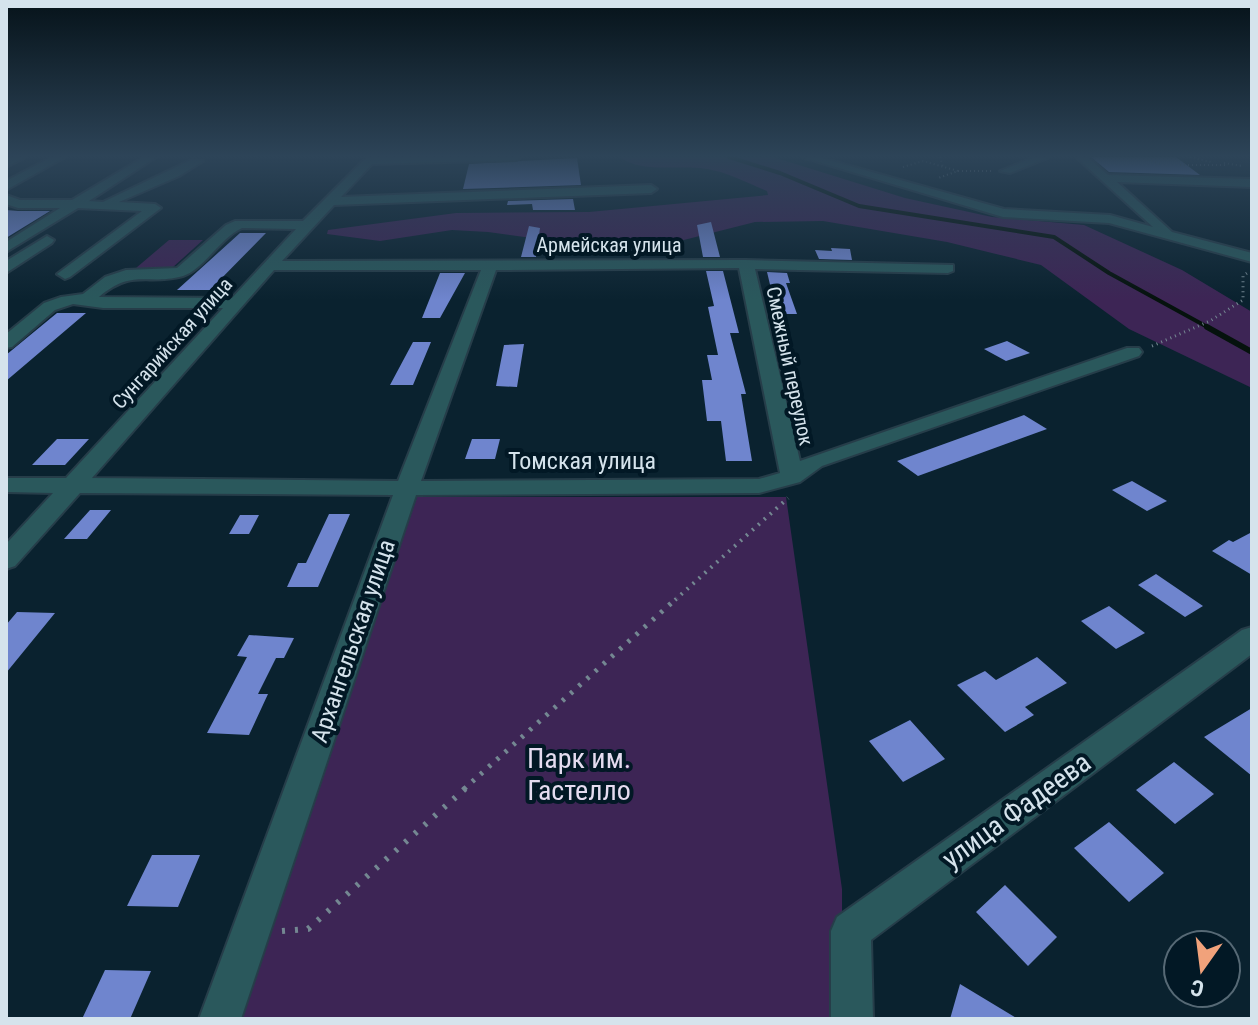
<svg xmlns="http://www.w3.org/2000/svg" width="1258" height="1025" font-family="'Roboto Condensed',sans-serif">
<style>
.green{fill:#3d2555}
.lines{fill:none;stroke-linecap:round;stroke-linejoin:round}
.stream-far1{stroke:#05120d;stroke-width:4}
.stream{stroke:#05120d;stroke-width:6}
.building{fill:#6f85ce}
.minor-casing{stroke:#263d49;stroke-width:4}
.path-far4{stroke:#748792;stroke-width:2;stroke-dasharray:1 3;stroke-linecap:butt}
.path-far3{stroke:#748792;stroke-width:3;stroke-dasharray:1 4;stroke-linecap:butt}
.path-far2{stroke:#748792;stroke-width:4;stroke-dasharray:2 6;stroke-linecap:butt}
.path-far1{stroke:#748792;stroke-width:5;stroke-dasharray:3 8;stroke-linecap:butt}
.path{stroke:#748792;stroke-width:6;stroke-dasharray:3 10;stroke-linecap:butt}
.minor{fill:#2a585c;fill-rule:evenodd}
.labels{text-anchor:middle;stroke-width:8;stroke-linejoin:round;paint-order:stroke}
.far-street-label{font-size:20px;fill:#d5e3ec;stroke:#021825}
.street-label{font-size:24px;fill:#d5e3ec;stroke:#021825}
.near-park-label{font-size:28px;fill:#e5dcf0;stroke:#021825}
.near-street-label{font-size:28px;fill:#d5e3ec;stroke:#021825}
</style>
<rect width="100%" height="100%" fill="#0a222f"/>
<path class="green" d="M620,157H773L905,198L992,217L1084,225L1182,270L1252,312V388L1129,329L1041,265L947,242L823,221L755,222L672,243L647,246L575,244L488,232L452,230L380,241L327,234L328,230L456,213L589,212L768,195L767,191C747,183 727,172 707,169C681,164 641,174 620,157Z
M169,240H203L172,268H136Z
M417,497H786L842,889V1019H234Z"/>
<g class="lines">
<path class="stream-far1" d="M729,157L780,173L859,206L1054,237L1109,273L1211,329"/>
<path class="stream" d="M1207,327L1252,352"/>
</g>
<path class="building" d="M1091,157H1176L1200,175L1109,172Z
M577,158L581,185L463,189L469,164Z
M573,199L575,210H533L532,204L507,205L508,201Z
M6,210L18,211H50L6,238Z
M711,222L720,257H703L697,225Z
M529,226L540,228L536,257H521Z
M240,233H266L210,290H177Z
M831,248L850,249L852,260L819,259L815,250L832,251Z
M706,271H723L739,333H730L746,394H741L752,461H726L721,421H707L702,380H712L707,355H718L708,307L714,306Z
M767,272L787,273L790,283H786L797,314H777Z
M440,273H465L440,318H422Z
M57,313H86L6,381V355Z
M1007,341L1030,353L1006,361L984,349Z
M413,342H431L413,385H390Z
M524,344L517,387L496,386L504,345Z
M1024,415L1047,429L918,476L897,461Z
M57,439H89L65,465H32Z
M472,439H500L495,459H465Z
M1132,481L1167,501L1147,511L1112,490Z
M90,510H111L87,539H64Z
M329,514H350L318,587H287L298,563H306Z
M240,515H259L249,534H229Z
M1252,532V575L1212,551L1229,540L1233,542Z
M1156,574L1203,606L1185,617L1138,585Z
M1109,606L1145,633L1116,649L1081,621Z
M17,612L55,613L6,673V625Z
M249,635L294,638L284,658H276L258,694H268L249,735L207,733L247,657L237,656Z
M1037,657L1067,683L1025,707L1034,715L1005,732L957,685L985,671L996,680Z
M1252,708V776L1204,737Z
M910,720L945,759L903,782L869,741Z
M1174,762L1214,794L1175,824L1136,790Z
M1109,822L1164,873L1129,902L1074,848Z
M152,855H200L178,907L127,906Z
M1005,885L1057,937L1028,966L976,912Z
M105,970L151,971L130,1019H82Z
M960,984L1018,1019H950Z"/>
<g class="lines">
<defs>
<path id="minor" d="M12,157H26L6,167V160Z
M52,157H65L6,190V181Z
M144,157H156L89,201L103,202L193,159L203,161L179,176L119,202L155,204L161,208L70,277L65,279L57,274L142,211L78,208L6,252V242L60,208H18L6,204V195L20,200H72Z
M367,157H521L516,160L372,164L341,197L651,185L657,189L651,193L334,205L282,261L746,260L953,265V271L948,273L755,269L800,461L1127,348H1139L1142,352L1139,356L822,466L800,482L759,493L416,495L241,1019H199L393,495L80,493L15,566L6,569V544L53,493L6,492V478H66L223,308H103L73,304L55,310L12,347L6,348V334L44,303L61,297L83,294L105,277L126,270L177,268L226,225L235,221H303ZM242,228L296,229L232,298L99,297C133,268 147,286 183,276C203,270 221,237 242,228ZM739,268L780,473L759,479L421,481L496,270ZM274,270H481L398,481L92,478Z
M802,157H818L1004,209L1110,215L1153,227L1076,157H1087L1108,175L1252,179V187L1117,182L1172,232L1252,253V262L1109,223L1003,217Z
M1035,157H1050L1010,173L1000,171Z
M47,236L54,240L52,243L6,273V261Z
M1252,627V654L871,940L873,1019H831V931L837,917L1242,630Z"/>
</defs>
<use href="#minor" class="minor-casing"/>
<path class="path-far4" d="M940,157L943,167
M1140,157L1160,164
M1190,157L1211,162
M1224,163L1243,166
M1180,165H1226
M903,167L923,161L958,171L938,178
M958,171H992"/>
<path class="path-far3" d="M1152,346L1210,321L1243,300V276L1250,271"/>
<path class="path-far2" d="M675,600L788,498"/>
<path class="path-far1" d="M464,789L677,598"/>
<path class="path" d="M282,931L308,929L467,787"/>
<use href="#minor" class="minor"/>
</g>
<linearGradient id="sky" x2="0" y2="1"><stop stop-color="#06131a"/><stop offset="0.52" stop-color="#2d4458"/><stop offset="1" stop-color="#2d4458" stop-opacity="0"/></linearGradient>
<rect width="1258" height="300" fill="url(#sky)"/>
<g class="labels">
<g class="far-street-label">
<text x="609" y="252">Армейская улица</text>
<text transform="translate(172 343) rotate(-48)" y="7">Сунгарийская улица</text>
<text transform="translate(790 366) rotate(78)" y="7">Смежный переулок</text>
</g>
<g class="street-label">
<text x="582" y="469">Томская улица</text>
<text transform="translate(353 641) rotate(-71)" y="8">Архангельская улица</text>
</g>
<g class="near-park-label">
<text x="579" y="768">Парк им.<tspan x="579" dy="32">Гастелло</tspan></text>
</g>
<g class="near-street-label">
<text transform="translate(1016 810) rotate(-36)" y="10">улица Фадеева</text>
</g>
</g>
<rect width="1258" height="1025" fill="none" stroke="#d5e3ec" stroke-width="16"/>
<g transform="translate(1202 969) rotate(194)"><circle r="38" fill="#021825" stroke="#566975" stroke-width="2"/>
<path d="M0-6L14 30L0 20L-14 30Z" fill="#f1a27b"/>
<text y="-12" font-size="22" font-weight="bold" text-anchor="middle" fill="#d5e3ec">С</text>
</g>
</svg>
